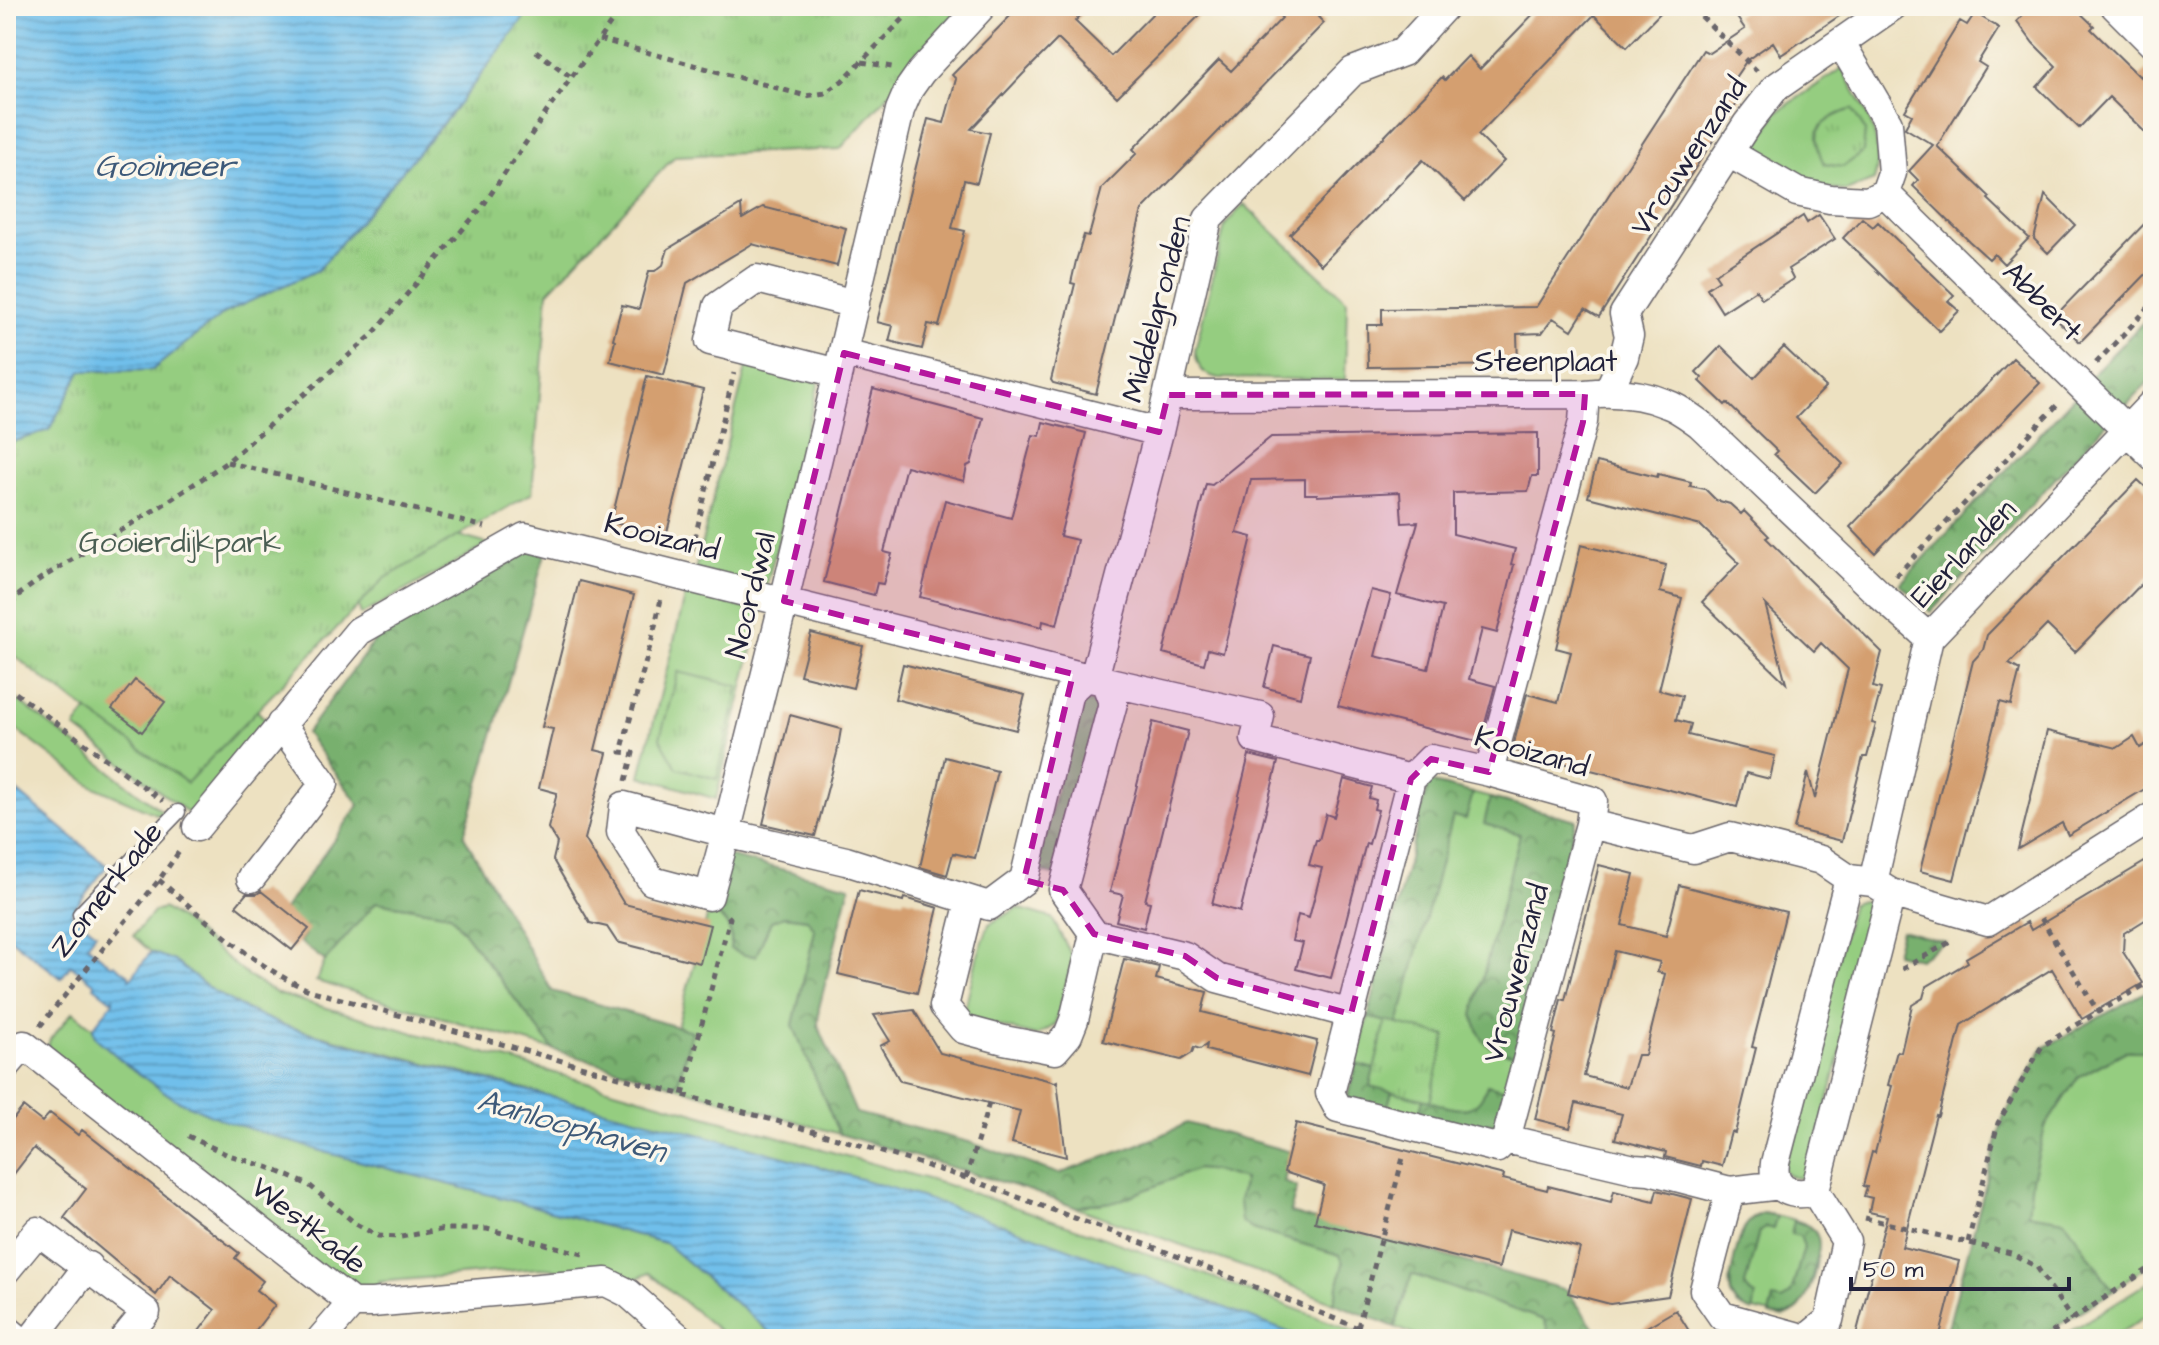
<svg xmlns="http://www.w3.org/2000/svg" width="2159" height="1345" font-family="'Architects Daughter',sans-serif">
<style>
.green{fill:#95cd80;stroke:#5c785e;stroke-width:2}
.forest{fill:url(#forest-crowns);stroke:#4d6954;stroke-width:2}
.park{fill:url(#park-tufts);stroke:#5c785e;stroke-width:2}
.water{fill:url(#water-rules);stroke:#497093;stroke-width:2}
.building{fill:#d49f6f;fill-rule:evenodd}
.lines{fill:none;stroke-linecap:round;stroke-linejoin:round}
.service-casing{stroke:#69656a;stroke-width:17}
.minor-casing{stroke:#69656a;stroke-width:31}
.path{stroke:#69656a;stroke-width:5;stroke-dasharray:6 6;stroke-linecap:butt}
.service{stroke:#fff;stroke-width:14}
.minor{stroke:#fff;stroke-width:28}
.marked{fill:#b5179e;fill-opacity:0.2;stroke:#b5179e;stroke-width:6;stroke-dasharray:16 10;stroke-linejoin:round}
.labels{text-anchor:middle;stroke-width:7;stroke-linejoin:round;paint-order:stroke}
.street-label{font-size:30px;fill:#22223b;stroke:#fbf7ec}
.park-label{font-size:30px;fill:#4a5e53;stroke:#fbf7ec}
.water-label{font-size:32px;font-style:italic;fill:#3d5979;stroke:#fbf7ec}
</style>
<defs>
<pattern id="forest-crowns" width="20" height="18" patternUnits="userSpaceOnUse" patternTransform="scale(2)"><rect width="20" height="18" fill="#78b06e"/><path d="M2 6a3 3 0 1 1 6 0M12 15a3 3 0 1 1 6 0" fill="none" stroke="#628f5c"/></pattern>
<pattern id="park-tufts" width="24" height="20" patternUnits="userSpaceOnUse" patternTransform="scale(2)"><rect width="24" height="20" fill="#95cd80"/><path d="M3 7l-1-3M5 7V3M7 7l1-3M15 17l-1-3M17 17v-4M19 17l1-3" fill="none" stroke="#80b070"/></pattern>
<pattern id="water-rules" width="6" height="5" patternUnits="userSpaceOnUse" patternTransform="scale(2)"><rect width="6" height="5" fill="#70bfeb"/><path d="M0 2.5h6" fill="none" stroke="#5c9bc0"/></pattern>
</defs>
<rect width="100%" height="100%" fill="#fbf7ec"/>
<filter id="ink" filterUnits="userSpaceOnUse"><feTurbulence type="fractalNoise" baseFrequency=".0125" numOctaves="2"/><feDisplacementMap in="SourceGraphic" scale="16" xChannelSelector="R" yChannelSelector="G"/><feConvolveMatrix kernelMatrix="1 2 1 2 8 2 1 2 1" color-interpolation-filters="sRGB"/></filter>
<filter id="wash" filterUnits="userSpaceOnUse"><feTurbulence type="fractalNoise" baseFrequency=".006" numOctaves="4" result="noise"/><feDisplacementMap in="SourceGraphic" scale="32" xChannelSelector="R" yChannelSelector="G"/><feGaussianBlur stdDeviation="1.8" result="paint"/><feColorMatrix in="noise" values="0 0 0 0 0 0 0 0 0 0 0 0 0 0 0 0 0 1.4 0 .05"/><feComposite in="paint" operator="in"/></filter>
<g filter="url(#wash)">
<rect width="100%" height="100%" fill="#ede1c1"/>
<path class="green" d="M1842,68C1861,103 1887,138 1874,180L1846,191L1809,187L1761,159L1757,148L1776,113Z
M1244,204L1347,301L1345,380L1219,378C1202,375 1198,369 1195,351L1225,225Z
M747,364L819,382L766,588L695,570Z
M330,499L488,544L361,615Z
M686,593L761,612L716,799L640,776Z
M117,669L225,675L273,728L198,820L75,728Z
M6,691L163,812L158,815L92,786L6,722Z
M1429,782L1576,820L1494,1136L1347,1099Z
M1861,901L1874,904L1877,911L1809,1174C1798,1180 1791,1179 1783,1169L1852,904Z
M376,902L450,914L554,1050L316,981L325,961Z
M163,908L184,922L249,977L278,994L944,1184C1089,1230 1232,1284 1374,1339H1306L1063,1247L926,1199L780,1157L279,1024L243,1008L210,989L174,961L151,952L133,936L154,911Z
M1018,908L1052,918L1073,958L1055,1025L1036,1036L991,1024L967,1015L965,1008L977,958L989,924Z
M709,910C725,918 734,931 730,949L744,955L756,956L771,921L784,916L807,919L815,930L793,1025L839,1134L672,1085L678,1081L692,1032L677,1027Z
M73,1012L93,1028L95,1037L128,1066L175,1099L328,1153L533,1206L665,1243L778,1339H729L649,1273L631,1281L620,1274L540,1268L379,1282L380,1288L351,1291L47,1049L50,1039Z
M2126,1051H2153V1261L2113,1291L2065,1220L2027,1215L2032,1179L2045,1127L2078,1077Z
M1197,1169L1215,1171L1244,1179L1239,1201L1252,1229L1340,1255L1344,1263L1334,1303L1258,1272L1077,1208L1089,1204H1102Z
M1763,1213C1775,1216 1802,1219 1810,1227C1827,1241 1812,1294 1799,1308C1795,1312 1788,1315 1783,1317L1738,1306L1731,1295L1729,1282L1744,1228L1753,1217Z
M1411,1274L1544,1320L1551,1339H1425L1395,1327Z
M2153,1279V1312L2110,1339H2058Z"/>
<path class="forest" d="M2153,312V377L2120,412L2087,380Z
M2077,394L2107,423L1931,612L1900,584Z
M524,548L545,554L464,836L552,991L692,1031L678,1081L672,1085L554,1050L450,914L376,902L325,961L300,942L305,934L280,915L359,805L306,733L384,628Z
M1079,699L1105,706L1059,876L1036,871Z
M1429,782L1473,793L1466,819L1453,816L1398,1025L1368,1017Z
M1490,798L1576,820L1515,1055C1485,1048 1482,1045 1473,1015L1520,834L1484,824Z
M724,855L850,886L819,1008L818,1025L856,1113L969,1142L1059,1174L1158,1137L1187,1123L1291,1152L1284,1182L1297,1187L1290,1213L1567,1290L1602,1339H1551L1544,1320L1412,1274L1395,1327L1334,1303L1343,1263L1340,1255L1252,1229L1241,1222L1239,1201L1244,1179L1215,1171L1197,1169L1116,1202L1089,1204L1077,1208L1031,1191L839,1134L793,1025L815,930L807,919L784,916L771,921L756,956L744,955L730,949C735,931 725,918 710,910Z
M1901,930L1945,942L1919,959L1895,953Z
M2153,988V1051H2126L2078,1077L2045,1127L2032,1179L2028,1214L2065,1220L2113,1291L2036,1339H1945L2003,1118L2043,1048Z
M1356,1064L1374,1069L1370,1086L1392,1091L1387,1109L1347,1099Z
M1487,1085L1506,1090L1494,1136L1418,1116L1423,1099C1450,1107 1476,1122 1487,1085Z
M1763,1213L1777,1216L1773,1229L1766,1227L1759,1232L1745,1285L1750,1293L1756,1296L1753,1312C1744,1308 1737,1306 1733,1297C1726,1284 1737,1243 1744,1229C1748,1221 1755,1217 1763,1213Z
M1794,1221C1804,1224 1815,1227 1818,1238C1821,1247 1817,1260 1814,1269C1807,1296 1803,1320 1769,1315L1773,1299L1782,1301L1791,1293L1804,1247L1800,1236L1791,1234Z"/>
<path class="park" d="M533,6H968L840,149L675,156L548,292L532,493L384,579L187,783L33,671L6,648V444L49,430L81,371L152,370L224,313L318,270L454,110Z
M1852,109L1865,130L1863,152L1843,167L1824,164C1808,130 1820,120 1852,109Z
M678,672L739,686L717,779L677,768L660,738Z
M1386,1021L1446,1036L1430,1101L1370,1086Z"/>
<path class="water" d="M6,6H533L454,110L318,270L224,313L152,370L81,371L49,430L6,444Z
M6,782L107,866L71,913L96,933L87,945L112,966L114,964L129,975V979L132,977L151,952L174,961L210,989L243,1008L279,1024C493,1087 714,1131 926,1199C1055,1240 1180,1291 1306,1339H778L665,1243L533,1206L328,1153L225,1121L175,1099L128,1066L95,1037L93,1028L113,1002V998L111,1000L94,987L95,984L71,965L61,978L6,935Z"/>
<g id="blocks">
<path class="building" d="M1020,6H1090L1075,21L1111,56L1160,6H1209L1117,97L1058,39L1023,74L971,129L990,133L977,183L964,180L952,228L965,231L939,326L928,324L922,349L889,341L893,326L877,322L928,119L944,123L956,79L952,75Z
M1270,6H1329L1318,17L1324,23L1142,210L1096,394L1053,383L1051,380L1075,284L1071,283L1076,261L1084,235L1089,236L1102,188L1137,153L1133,149L1219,60L1231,71L1282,18Z
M1541,6H1667L1627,47L1594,15L1478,135L1504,161L1465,201L1423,160L1321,265L1290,234L1442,77L1445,80L1468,56L1480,69Z
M1750,6H1854L1781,55L1773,42L1747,60L1730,85L1743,94L1599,317L1585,309L1572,330L1553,318L1542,333L1517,334L1518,365L1368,367L1367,325H1382V309L1536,307L1703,50L1709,53L1745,29L1736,16Z
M2031,6H2073L2094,26L2091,29L2140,77L2153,64V140L2109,97L2079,128L2037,87L2056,66L2033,43L2017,21Z
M1975,13L1999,28L1978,62L1986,67L1937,146L1990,197L1988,199L2029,238L2004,264L1994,254L1989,259L1969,241L1913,186L1918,180L1909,171L1933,145L1905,128L1912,115L1905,111L1960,21L1967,25Z
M2045,195L2075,225L2048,253L2034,239Z
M741,205L742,219L763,207L846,228L837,266L752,244L687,283L664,375L610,361L615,340L613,339L622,305L639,309L649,271H655L663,265L668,249Z
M1819,215L1835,239L1788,269L1793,279L1762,299L1756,290L1722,312L1707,288L1719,280L1715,274L1803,216L1807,223Z
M2153,215V267L2080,342L2054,317Z
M1862,218L1873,227L1878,222L1954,295L1948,301L1959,311L1939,331L1843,238Z
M1721,346L1754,378L1784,347L1826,387L1796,418L1843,464L1815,493L1774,454L1777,451L1727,403L1725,405L1700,381L1702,378L1696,372Z
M2013,358L2040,383L1875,553L1850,527Z
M647,376L703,390L666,536L611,522Z
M873,389L983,418L971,464L967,466L964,481L906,466L884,552L892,554L883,584L877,583L874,595L824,582Z
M1043,422L1086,433L1060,536L1077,540L1057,625L1043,621L1042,627L920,597L945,500L1011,518L1033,435L1040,436Z
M1538,433V476H1532L1528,491L1453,493V534L1515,549L1511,564L1514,565L1497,633L1482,629L1469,679L1495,686L1480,742L1338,706L1371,590L1391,595L1375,656L1428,669L1443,607L1397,595L1418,522L1402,523L1400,492L1317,496V494H1305V479L1251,480L1237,533L1252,537L1223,653L1208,649L1204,664L1163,653L1206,484L1212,485L1271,437Z
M1597,462L1657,477L1658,474L1691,482L1690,486L1705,489L1716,500L1730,504L1741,514L1744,511L1769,536L1766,538L1882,652L1873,687L1881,689L1872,723L1876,724L1867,757H1863L1842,841L1794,829L1808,772L1815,799L1848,669L1821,643L1814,651L1765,604L1786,683L1702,602L1739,563L1701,526L1588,497Z
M2138,480L2153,494V572L2075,652L2047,625L2009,664L2020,670L2011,705L2000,702L1954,880L1920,871L1973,661L1983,650L1987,635Z
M1581,545L1666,565L1660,592L1682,598L1659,690L1682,696L1676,720L1691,724L1688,735L1775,756L1770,779L1746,773L1737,807L1512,750L1527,694L1558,702L1571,652L1556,648Z
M579,581L634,595L595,750L607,753L585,839L624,904L710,925L700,963L617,942L607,927L590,923L553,860L557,843L548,828L557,793L539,788L553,729L542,727Z
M811,633L863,646L853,688L800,675Z
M1274,646L1310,655L1300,697L1264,687Z
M903,664L1025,695L1016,730L895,699Z
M135,680L165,702L142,732L112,709Z
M790,715L841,729L837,753L815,836L763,824Z
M1153,722L1188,731L1145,901L1150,902L1144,928L1116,921L1123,895L1110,892Z
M2047,731L2117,748L2134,737L2140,748L2153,740V784L2068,835L2062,823L2018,849Z
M1249,755L1278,762L1240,912L1212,904Z
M945,757L997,771L975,858L953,853L947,875L920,867Z
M1344,779L1372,787L1369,798L1376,800L1374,809L1378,810L1369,844L1366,843L1331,978L1296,969L1303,943L1292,941L1298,915L1309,918L1322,868L1309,865L1316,840H1319L1326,814L1334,817Z
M2153,857V915L2124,933L2123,952L2143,983L2082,1019L2052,969L1961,1025L1938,1116L1936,1115L1902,1247L1959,1261L1939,1339H1855L1887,1216L1869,1212L1872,1198L1864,1196L1867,1187L1863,1186L1872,1152L1875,1153L1892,1086L1888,1085L1897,1051L1901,1052L1912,1005L1923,998L1926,987L1968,962L1966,958L2027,922L2031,930Z
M1599,865L1634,874L1622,925L1666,936L1679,885L1786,912L1752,1047L1756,1048L1735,1133L1731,1132L1722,1166L1702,1161L1701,1166L1665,1157L1666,1152L1615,1139L1622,1114L1576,1103L1570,1128L1535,1119L1556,1034L1553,1033L1557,1017L1561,999L1565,1000ZM1615,951L1660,962L1657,972L1665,974L1645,1055H1637L1627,1087L1584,1076Z
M859,890L903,901L904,898L912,900L938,908L917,993L838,974Z
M261,891L309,929L292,950L236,906L246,894H257Z
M1124,959L1159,967L1156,979L1207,992L1202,1012L1317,1041L1308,1076L1206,1050L1207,1044L1200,1049L1194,1047L1192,1053L1181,1060L1103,1041Z
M914,1010L940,1053L1055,1082L1057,1081L1066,1157L1012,1143L1020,1111L900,1081L880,1046L890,1041L874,1015Z
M23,1107L42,1122L50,1113L78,1135L82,1130L239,1253L235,1258L263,1281L256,1290L275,1305L249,1339H193L215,1310L170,1275L156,1295L64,1218L86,1189L34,1148L6,1184V1128Z
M1296,1123L1504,1175L1503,1179L1547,1190L1548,1186L1611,1202L1614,1191L1654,1201L1657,1190L1692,1199L1668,1296L1610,1304L1568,1293L1580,1248L1508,1230L1499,1268L1315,1222L1324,1185L1284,1172Z
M1676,1310L1694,1339H1626Z"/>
</g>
</g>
<g filter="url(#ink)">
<use href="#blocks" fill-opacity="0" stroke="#69656a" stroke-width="2"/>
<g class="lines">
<defs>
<path id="service" d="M80,914L178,812"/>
<path id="minor" d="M982,6L921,72L909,89L900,110L784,601L726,833L846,861L989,906L1024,880
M2115,6L2153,44
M1729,153L1797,192L1830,199L1868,201L1885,193L1892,173L1888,123L1841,43
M1885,193L2153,456
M844,353L1159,432
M838,373L710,341L718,306L757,279L855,304
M1608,392L1624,357L1629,336L1624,314L1747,124L1775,88L1893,6
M1168,395L1585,394C1613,391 1641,393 1667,404C1679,408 1690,417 1700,424L1879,594L1929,638
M1094,678L1159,432L1208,219L1353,71L1403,52L1445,6
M1105,681L1260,716L1255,739L1411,779L1431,759L1489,772L1593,801L1590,824L1693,849L1730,837L1821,860L1849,879L1873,882L1891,893L1988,921L2153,817
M1489,772L1583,422L1585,394
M1411,779L1330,1093L1338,1108L1497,1148L1506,1139L1590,824
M624,806L726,833L709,896L652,881L621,832Z
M197,827L359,631L525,537L1085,677
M251,878L324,784L281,724
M1849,879L1775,1163C1771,1191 1793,1197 1815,1191L1891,893
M1873,882L1929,638L2153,403
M970,901L944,1006L963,1029L1004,1040L1055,1050L1068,1035L1074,1020L1094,934L1063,890L1113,703L1105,681L1085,677L1069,692L1024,880
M1094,934L1185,956L1217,978L1351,1014
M6,1066L24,1045L352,1303H372L606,1282L628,1293L680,1339
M1506,1139L1634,1169L1649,1170L1730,1191
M1780,1185L1730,1191L1704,1290L1722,1316L1806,1339L1829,1320L1846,1241L1815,1191
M6,1270L38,1231L146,1312L124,1339
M6,1329L18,1339
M32,1339L88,1266
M321,1339L352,1303"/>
</defs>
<use href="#service" class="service-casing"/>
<use href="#minor" class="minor-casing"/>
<path class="path" d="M1696,6L1702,17L1757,71
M599,39L806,96L825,93L842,81L916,6
M536,51L571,77
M862,62L892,67
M2096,363L2153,303
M227,462L485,527
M692,550L734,373
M1896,576L2059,403
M6,616L16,597L40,579L161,506L227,462L372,335L482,207L550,107L623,6
M6,686L163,801
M626,781L633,753L621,752L653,635L661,599
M159,880C206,919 252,966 309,990L837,1138L966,1178L1164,1251L1386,1339
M2041,918L2098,1012L2153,980
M1902,969L1952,941
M40,1026L159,880L181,849
M683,1095L730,918L726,914
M188,1136L226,1154L270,1168L309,1185L356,1224L378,1236L401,1237L445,1229H487L583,1254
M966,1178L989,1103
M1865,1218L2011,1253L2037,1267L2072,1320
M1968,1242L1998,1123L2042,1046L2098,1012
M1358,1327L1404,1154
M2042,1339L2153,1266"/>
<use href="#service" class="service"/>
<use href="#minor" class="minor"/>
</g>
</g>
<path class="marked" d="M844,353L1159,432L1168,395L1585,394L1583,422L1489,772L1431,759L1411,779L1351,1014L1217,978L1185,956L1094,934L1063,890L1024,880L1073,674L784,601Z"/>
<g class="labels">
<g class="street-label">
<text transform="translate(1688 156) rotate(-56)" y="10">Vrouwenzand</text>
<text transform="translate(2043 301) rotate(45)" y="10">Abbert</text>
<text transform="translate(1156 309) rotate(-75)" y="10">Middelgronden</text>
<text x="1546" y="371">Steenplaat</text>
<text transform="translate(662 536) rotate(14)" y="10">Kooizand</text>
<text transform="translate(1963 553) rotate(-46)" y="10">Eierlanden</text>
<text transform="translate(750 595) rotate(-76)" y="10">Noordwal</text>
<text transform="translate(1532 751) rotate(16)" y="10">Kooizand</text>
<text transform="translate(106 889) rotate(-52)" y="10">Zomerkade</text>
<text transform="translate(1515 973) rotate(-75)" y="10">Vrouwenzand</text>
<text transform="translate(309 1225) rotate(38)" y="10">Westkade</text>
</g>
<g class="park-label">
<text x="180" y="552">Gooierdijkpark</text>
</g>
<g class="water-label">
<text x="165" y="176">Gooimeer</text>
<text transform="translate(572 1125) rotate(16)" y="11">Aanloophaven</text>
</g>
</g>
<rect width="2159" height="1345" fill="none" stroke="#fbf7ec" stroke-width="32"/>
<path d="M1851 1277v12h218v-12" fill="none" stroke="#22223b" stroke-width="4"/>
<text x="1863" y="1277" font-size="24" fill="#22223b" stroke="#fbf7ec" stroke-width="6" paint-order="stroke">50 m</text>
</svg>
